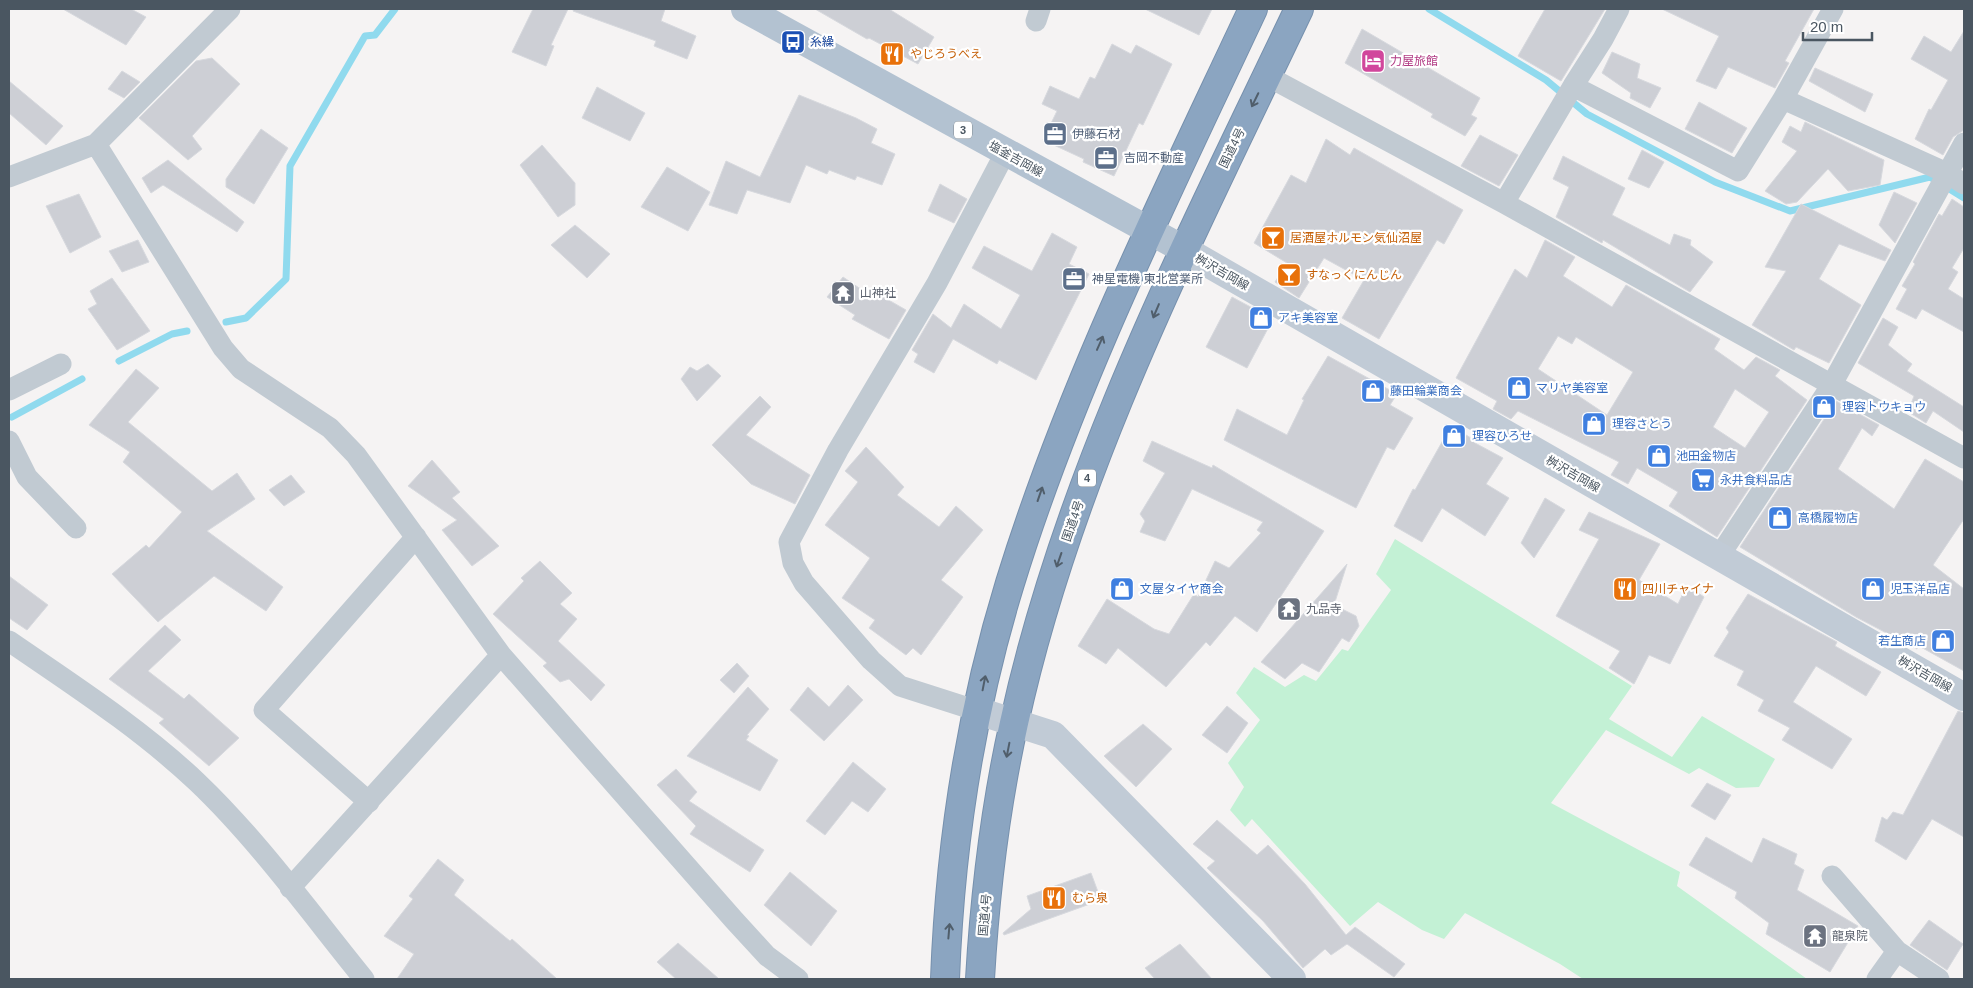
<svg xmlns="http://www.w3.org/2000/svg" width="1973" height="988" font-family="Arial,'Noto Sans JP',sans-serif">
<style>
.green{fill:#c3f1d5}
.lines{fill:none;stroke-linecap:round;stroke-linejoin:round}
.stream{stroke:#90daee;stroke-width:7}
.building{fill:#cdcfd5;stroke:#d7d9de;fill-rule:evenodd}
.highway-casing{stroke:#7690ad;stroke-width:30}
.street{stroke:#c1cad2;stroke-width:21}
.secondary{stroke:#c1cbd6;stroke-width:28}
.primary{stroke:#b3c2d1;stroke-width:28}
.highway{stroke:#8ba5c1;stroke-width:28}
.oneway{stroke:#505e6b}
.labels{text-anchor:middle;stroke-width:4.5;stroke-linejoin:round;paint-order:stroke}
.shield{fill:#fff;stroke:#808990;stroke-width:1}
.shield-label{font-size:11px;font-weight:bold;fill:#4a5661}
.transit-label{font-size:12px;fill:#164399;stroke:#fff;text-anchor:start}
.food-label{font-size:12px;fill:#c56008;stroke:#fff;text-anchor:start}
.hotel-label{font-size:12px;fill:#b23c85;stroke:#fff;text-anchor:start}
.service-label{font-size:12px;fill:#4e5e75;stroke:#fff;text-anchor:start}
.street-label{font-size:12px;fill:#4a5661;stroke:#fff}
.worship-label{font-size:12px;fill:#5b616d;stroke:#fff;text-anchor:start}
.shop-label{font-size:12px;fill:#366cbe;stroke:#fff;text-anchor:start}
</style>
<rect width="100%" height="100%" fill="#f5f3f3"/>
<path class="green" d="M1395,539L1632,686L1609,719L1672,757L1702,716L1775,759L1759,787L1736,788L1699,768L1689,774L1606,730L1551,803L1680,872L1677,886L1807,979H1583L1560,964L1465,913L1444,939L1422,930L1378,902L1350,926L1252,819L1245,827L1230,810L1244,787L1228,763L1260,720L1236,693L1254,667L1285,687L1304,675L1316,681L1342,649L1348,651L1391,590L1376,574Z"/>
<g class="lines">
<path class="stream" d="M1429,9L1546,80L1587,114L1715,182L1790,211L1930,177L1964,198
M226,322L246,318L286,279L290,166L365,36L375,35L395,9
M119,361L172,334L187,331
M12,417L82,379"/>
</g>
<path class="building" d="M63,9H131L146,17L126,45Z
M533,9H568L551,45L554,46L546,66L512,52Z
M574,9H665L661,21L696,36L687,59L654,46L656,41L573,11Z
M815,9H889L934,37L918,64L869,38L867,39Z
M1145,9H1212L1199,35Z
M1545,9H1605L1561,81L1518,56Z
M1662,9H1814L1785,61L1789,63L1775,88L1728,67L1716,89L1696,81L1719,36Z
M1362,29L1480,98L1471,115L1477,118L1465,136L1431,117L1433,114L1345,63Z
M1964,31V130L1953,137L1943,155L1915,139L1929,109L1931,110L1948,80L1911,59L1924,36L1951,52Z
M1112,44L1131,54L1136,45L1172,64L1143,125L1139,123L1114,176L1083,162L1084,159L1043,140L1057,111L1042,104L1050,86L1079,99L1090,77L1095,79Z
M1612,52L1640,64L1637,78L1661,88L1650,108L1630,98L1631,93L1602,73Z
M212,58L240,84L192,136L202,149L188,160L139,118L196,61Z
M1815,68L1873,94L1865,112L1809,81Z
M122,71L140,82L124,98L108,89Z
M9,81L63,126L46,145L9,113Z
M597,87L645,113L630,141L582,118Z
M799,95L856,118L877,129L871,143L895,154L882,185L857,176L855,180L829,170L827,174L806,165L790,203L747,190L737,214L709,205L726,161L760,177Z
M1699,102L1747,128L1732,153L1685,129Z
M1805,122L1884,160L1880,185L1848,191L1828,169L1797,202L1786,204L1765,191L1797,151L1782,142L1790,126L1801,132Z
M261,129L288,148L254,204L226,187V179Z
M1480,135L1518,155L1499,186L1461,166Z
M1326,139L1350,155L1354,148L1463,210L1444,244L1437,240L1379,339L1342,318L1364,280L1324,258L1299,298L1275,282L1287,263L1254,243L1291,175L1306,183Z
M542,145L575,183V205L558,217L520,165Z
M1642,150L1664,162L1649,188L1628,179Z
M1563,156L1625,188L1612,215L1670,245L1674,234L1691,240L1690,245L1713,262L1690,292L1603,240L1602,243L1556,217L1569,187L1553,179Z
M168,160L244,222L237,232L163,185L151,193L142,178Z
M667,167L710,192L688,231L641,207Z
M940,184L967,199L954,223L928,211Z
M1894,192L1917,203L1895,243L1879,225Z
M79,194L101,237L70,253L46,206Z
M1952,199L1964,207V248L1952,268L1958,272L1948,289L1964,299V332L1922,309L1916,319L1896,309L1907,289L1902,286L1915,264L1913,262L1939,214L1942,216Z
M1801,204L1891,250L1885,261L1839,244L1819,279L1861,305L1829,363L1796,347L1794,350L1752,325L1786,271L1765,267Z
M575,225L610,254L587,278L551,245Z
M1052,233L1077,247L1069,264L1089,274L1036,380L999,360L997,364L953,339L934,373L914,362L918,354L912,350L933,314L951,328L964,304L1001,329L1020,295L972,268L984,246L1032,271Z
M138,240L149,262L122,272L109,251Z
M1545,240L1575,257L1563,276L1612,307L1626,285L1720,339L1714,349L1744,370L1756,357L1780,370L1775,376L1807,400L1717,537L1669,506L1678,492L1637,468L1628,484L1611,475L1619,462L1518,411L1511,419L1493,409L1497,401L1456,378L1515,269L1527,278ZM1558,336L1572,344L1576,337L1633,372L1607,415L1538,369ZM1735,389L1769,412L1745,448L1713,427Z
M843,277L868,294L871,290L906,310L889,339L852,319L855,315L827,297Z
M112,278L150,331L117,350L88,309L97,304L90,291Z
M1232,297L1273,319L1247,368L1206,347Z
M1883,318L1898,327L1888,345L1912,364L1907,371L1964,407V432L1933,411L1926,423L1915,416L1908,412L1914,396L1858,363Z
M1328,356L1397,394L1390,405L1413,418L1394,450L1387,447L1356,508L1224,440L1237,409L1287,435L1304,400L1302,399Z
M708,364L721,376L697,401L681,379L690,367L697,371Z
M136,369L159,388L128,422L212,491L237,473L255,499L207,531L283,587L266,611L214,576L158,622L112,574L146,545L149,548L182,512L123,462L130,452L89,425Z
M760,396L771,407L746,435L810,475L795,504L751,484L712,445Z
M1836,401L1879,425L1872,436L1862,428L1838,469L1894,509L1925,459L1964,482V519L1933,565L1964,589V671L1919,646L1917,649L1856,617L1740,547Z
M1451,426L1476,441L1475,443L1503,458L1486,484L1509,498L1485,536L1442,508L1422,542L1394,526L1413,489L1415,490Z
M1152,441L1212,468L1213,465L1324,531L1257,632L1235,616L1210,646L1206,642L1166,687L1118,648L1106,664L1078,646L1107,599L1154,629L1169,634L1194,594L1198,597L1215,561L1229,568L1261,533L1257,530L1263,522L1192,489L1165,541L1140,532L1145,521L1140,514L1165,473L1143,461Z
M866,447L904,487L897,495L939,527L956,506L983,530L941,580L963,597L921,655L913,648L906,655L869,628L875,620L842,598L870,558L825,525L858,482L845,471Z
M432,460L460,492L452,498L499,546L472,566L442,530L457,520L408,486Z
M291,475L305,492L284,506L269,490Z
M1545,498L1565,510L1534,558L1521,543Z
M1589,512L1660,544L1639,580L1678,604L1687,585L1704,597L1670,664L1649,655L1634,684L1609,668L1620,651L1556,616L1599,539L1579,530Z
M540,561L572,593L560,604L577,619L558,641L605,685L591,701L569,679L560,682L543,666L547,663L493,614L524,581L521,578Z
M1347,564L1334,605L1356,616L1359,626L1349,642L1342,638L1319,672L1302,663L1285,679L1261,662Z
M9,576L48,605L27,630L9,618Z
M1748,594L1837,642L1835,646L1881,672L1866,696L1816,666L1793,702L1852,739L1832,769L1782,740L1790,728L1758,711L1764,700L1737,685L1744,671L1714,656L1729,632L1726,628Z
M165,625L181,640L148,671L184,699L189,694L239,738L209,766L159,723L164,719L109,679Z
M737,663L749,676L734,693L720,680Z
M848,685L863,700L824,741L790,710L808,687L829,707Z
M748,687L769,709L747,735L749,736L746,740L778,760L760,791L687,756Z
M1227,706L1248,723L1227,753L1202,735Z
M1958,711L1964,713V837L1932,819L1906,860L1875,841L1882,817L1887,820L1893,812L1903,815Z
M1143,724L1172,749L1136,787L1104,756Z
M853,762L886,789L868,812L852,801L825,835L806,821Z
M676,769L697,792L689,801L764,850L750,872L690,834L696,826L657,785Z
M1707,783L1731,795L1715,820L1691,806Z
M1217,820L1257,855L1268,845L1305,884L1346,935L1355,927L1405,964L1394,977L1347,944L1331,955L1325,949L1303,968L1263,921L1207,868L1215,861L1193,844Z
M1706,837L1752,863L1763,838L1797,854L1794,864L1804,870L1797,890L1858,926L1830,972L1766,934L1769,923L1735,898L1737,892L1689,865Z
M438,859L464,880L454,895L510,941L512,939L557,979H397L414,954L384,936L413,899L409,896Z
M790,872L837,911L811,946L764,905Z
M1091,873L1101,900L1004,935L1003,933L1031,909L1027,896Z
M1929,920L1963,944L1947,970L1910,945Z
M678,943L719,979H676L657,962Z
M1180,944L1212,979H1155L1145,968Z"/>
<g class="lines">
<defs>
<path id="highway" d="M945,979C950,847 971,710 1010,583C1071,385 1165,197 1253,9
M980,979C985,893 995,808 1014,723C1069,471 1189,240 1299,9"/>
</defs>
<use href="#highway" class="highway-casing"/>
<path class="street" d="M1036,21L1040,9
M1267,76L1504,203L1964,458
M1573,86L1738,171L1783,99L1833,9
M1783,99L1947,173L1964,184
M96,144L223,348L241,369L330,428L356,455L501,655L734,920L767,956L798,979
M9,177L96,144L230,9
M1504,203L1573,86L1603,39L1619,9
M9,390L61,364
M9,441L27,477L76,528
M1718,558L1831,386L1964,143
M9,641C73,685 140,728 197,782C257,839 312,915 364,979
M978,711L900,686L871,660L804,583L793,563L789,542L838,450L937,283L1005,153
M369,802L264,710L416,537
M1832,876L1897,951L1939,979
M290,888L501,655
M1877,979L1897,951"/>
<path class="secondary" d="M1183,249L1964,697
M978,711L1053,735L1292,979"/>
<path class="primary" d="M745,9L1183,249"/>
<use href="#highway" class="highway"/>
</g>
<defs><path id="oneway-shaft" d="M-6 0H5M1.5-3L5.5 0L1.5 3" fill="none" stroke-width="1.6" stroke-linecap="round" stroke-linejoin="round" transform="scale(1.25)"/></defs>
<g class="oneway">
<use href="#oneway-shaft" transform="translate(1255 100) rotate(116)"/>
<use href="#oneway-shaft" transform="translate(1156 311) rotate(113)"/>
<use href="#oneway-shaft" transform="translate(1100 343) rotate(-66)"/>
<use href="#oneway-shaft" transform="translate(1040 494) rotate(-71)"/>
<use href="#oneway-shaft" transform="translate(1059 560) rotate(109)"/>
<use href="#oneway-shaft" transform="translate(984 683) rotate(-79)"/>
<use href="#oneway-shaft" transform="translate(1008 750) rotate(101)"/>
<use href="#oneway-shaft" transform="translate(949 931) rotate(-85)"/>
</g>
<defs>
<symbol id="bus-square" viewBox="-11 -11 22 22"><rect x="-9" y="-9" width="18" height="18" rx="4" fill="#1a4fb4" stroke="#fff"/><path d="M-5-6H5V4H4V6H2V4H-2V6H-4V4H-5ZM-3.5-4V0h7V-4ZM-3.5 1.2v1.5H-2V1.2ZM2 1.2v1.5H3.5V1.2Z" fill="#fff"/></symbol>
<symbol id="restaurant-square" viewBox="-11 -11 22 22"><rect x="-9" y="-9" width="18" height="18" rx="4" fill="#e8710a" stroke="#fff"/><path d="M-5-6h1v4h1v-4h1v4h1v-4h1v5L-1.5 .5V6h-2V.5L-5-1ZM5-6V6H3V1.5H1.5Q1.5-4 5-6Z" fill="#fff"/></symbol>
<symbol id="hotel-square" viewBox="-11 -11 22 22"><rect x="-9" y="-9" width="18" height="18" rx="4" fill="#d1479c" stroke="#fff"/><path d="M-6-4.5h1.5V1H6V5H4.5V3h-9V5H-6ZM-4 0a1.8 1.8 0 1 1 3.6 0ZM.5 0V-2.5h3Q6-2.5 6 0Z" fill="#fff"/></symbol>
<symbol id="office-square" viewBox="-11 -11 22 22"><rect x="-9" y="-9" width="18" height="18" rx="4" fill="#5c6f8a" stroke="#fff"/><path d="M-6-3h4V-5.5h4V-3h4V5H-6ZM-1-4.5V-3h2v-1.5ZM-6 0V1H6V0Z" fill="#fff"/></symbol>
<symbol id="bar-square" viewBox="-11 -11 22 22"><rect x="-9" y="-9" width="18" height="18" rx="4" fill="#e8710a" stroke="#fff"/><path d="M-6-5H6L.8 .8V4.5H3.5V6h-7V4.5H-.8V.8Z" fill="#fff"/></symbol>
<symbol id="temple-square" viewBox="-11 -11 22 22"><rect x="-9" y="-9" width="18" height="18" rx="4" fill="#6b7280" stroke="#fff"/><path d="M0-6L5-2H3V0L6.5 2.5H4V6H1.5V3h-3V6H-4V2.5H-6.5L-3 0V-2H-5Z" fill="#fff"/></symbol>
<symbol id="shop-square" viewBox="-11 -11 22 22"><rect x="-9" y="-9" width="18" height="18" rx="4" fill="#3f7fe0" stroke="#fff"/><path d="M-5-2.5h2.3a2.7 3.5 0 0 1 5.4 0H5L5.5 6h-11ZM-1.5-2.5h3a1.5 2.3 0 0 0-3 0Z" fill="#fff"/></symbol>
<symbol id="supermarket-square" viewBox="-11 -11 22 22"><rect x="-9" y="-9" width="18" height="18" rx="4" fill="#3f7fe0" stroke="#fff"/><path d="M-6-5.5h2.5l.6 2H6L4.5 2H-2.5L-4.4-4H-6ZM-1.5 3.2a1.3 1.3 0 1 0 .1 0ZM3 3.2a1.3 1.3 0 1 0 .1 0Z" fill="#fff"/></symbol>
</defs>
<g fill-rule="evenodd">
<use href="#bus-square" x="779" y="28" width="28" height="28"/>
<use href="#restaurant-square" x="878" y="40" width="28" height="28"/>
<use href="#hotel-square" x="1359" y="47" width="28" height="28"/>
<use href="#office-square" x="1041" y="120" width="28" height="28"/>
<use href="#office-square" x="1092" y="144" width="28" height="28"/>
<use href="#bar-square" x="1259" y="224" width="28" height="28"/>
<use href="#bar-square" x="1275" y="261" width="28" height="28"/>
<use href="#office-square" x="1060" y="265" width="28" height="28"/>
<use href="#temple-square" x="829" y="279" width="28" height="28"/>
<use href="#shop-square" x="1247" y="304" width="28" height="28"/>
<use href="#shop-square" x="1505" y="374" width="28" height="28"/>
<use href="#shop-square" x="1359" y="377" width="28" height="28"/>
<use href="#shop-square" x="1810" y="393" width="28" height="28"/>
<use href="#shop-square" x="1580" y="410" width="28" height="28"/>
<use href="#shop-square" x="1440" y="422" width="28" height="28"/>
<use href="#shop-square" x="1645" y="442" width="28" height="28"/>
<use href="#supermarket-square" x="1689" y="466" width="28" height="28"/>
<use href="#shop-square" x="1766" y="504" width="28" height="28"/>
<use href="#shop-square" x="1108" y="575" width="28" height="28"/>
<use href="#restaurant-square" x="1611" y="575" width="28" height="28"/>
<use href="#shop-square" x="1859" y="575" width="28" height="28"/>
<use href="#temple-square" x="1275" y="595" width="28" height="28"/>
<use href="#shop-square" x="1929" y="627" width="28" height="28"/>
<use href="#restaurant-square" x="1040" y="884" width="28" height="28"/>
<use href="#temple-square" x="1801" y="922" width="28" height="28"/>
</g>
<g class="labels">
<g class="shield">
<rect x="954" y="121.5" width="18" height="17" rx="4"/>
<rect x="1078" y="469.5" width="18" height="17" rx="4"/>
</g>
<g class="shield-label">
<text x="963" y="134">3</text>
<text x="1087" y="482">4</text>
</g>
<g class="transit-label">
<text x="810" y="46">糸繰</text>
</g>
<g class="food-label">
<text x="910" y="58">やじろうべえ</text>
<text x="1290" y="242">居酒屋ホルモン気仙沼屋</text>
<text x="1306" y="279">すなっくにんじん</text>
<text x="1642" y="593">四川チャイナ</text>
<text x="1072" y="902">むら泉</text>
</g>
<g class="hotel-label">
<text x="1390" y="65">力屋旅館</text>
</g>
<g class="service-label">
<text x="1072" y="138">伊藤石材</text>
<text x="1124" y="162">吉岡不動産</text>
<text x="1092" y="283">神星電機 東北営業所</text>
</g>
<g class="street-label">
<text transform="translate(1232 148) rotate(-64)" y="4">国道4号</text>
<text transform="translate(1016 159) rotate(29)" y="4">塩釜吉岡線</text>
<text transform="translate(1222 272) rotate(30)" y="4">桝沢吉岡線</text>
<text transform="translate(1573 474) rotate(30)" y="4">桝沢吉岡線</text>
<text transform="translate(1073 521) rotate(-71)" y="4">国道4号</text>
<text transform="translate(1925 674) rotate(30)" y="4">桝沢吉岡線</text>
<text transform="translate(985 915) rotate(-85)" y="4">国道4号</text>
</g>
<g class="worship-label">
<text x="860" y="297">山神社</text>
<text x="1306" y="613">九品寺</text>
<text x="1832" y="940">龍泉院</text>
</g>
<g class="shop-label">
<text x="1278" y="322">アキ美容室</text>
<text x="1536" y="392">マリヤ美容室</text>
<text x="1390" y="395">藤田輪業商会</text>
<text x="1842" y="411">理容トウキョウ</text>
<text x="1612" y="428">理容さとう</text>
<text x="1472" y="440">理容ひろせ</text>
<text x="1676" y="460">池田金物店</text>
<text x="1720" y="484">永井食料品店</text>
<text x="1798" y="522">高橋履物店</text>
<text x="1140" y="593">文屋タイヤ商会</text>
<text x="1890" y="593">児玉洋品店</text>
<text x="1926" y="645" text-anchor="end">若生商店</text>
</g>
</g>
<rect width="1973" height="988" fill="none" stroke="#4a5661" stroke-width="20"/>
<path d="M1803 32v8h69v-8" fill="none" stroke="#4a5661" stroke-width="2.5"/>
<text x="1810" y="32" font-size="15" fill="#4a5661" stroke="#ffffff" stroke-width="4" paint-order="stroke">20 m</text>
</svg>
